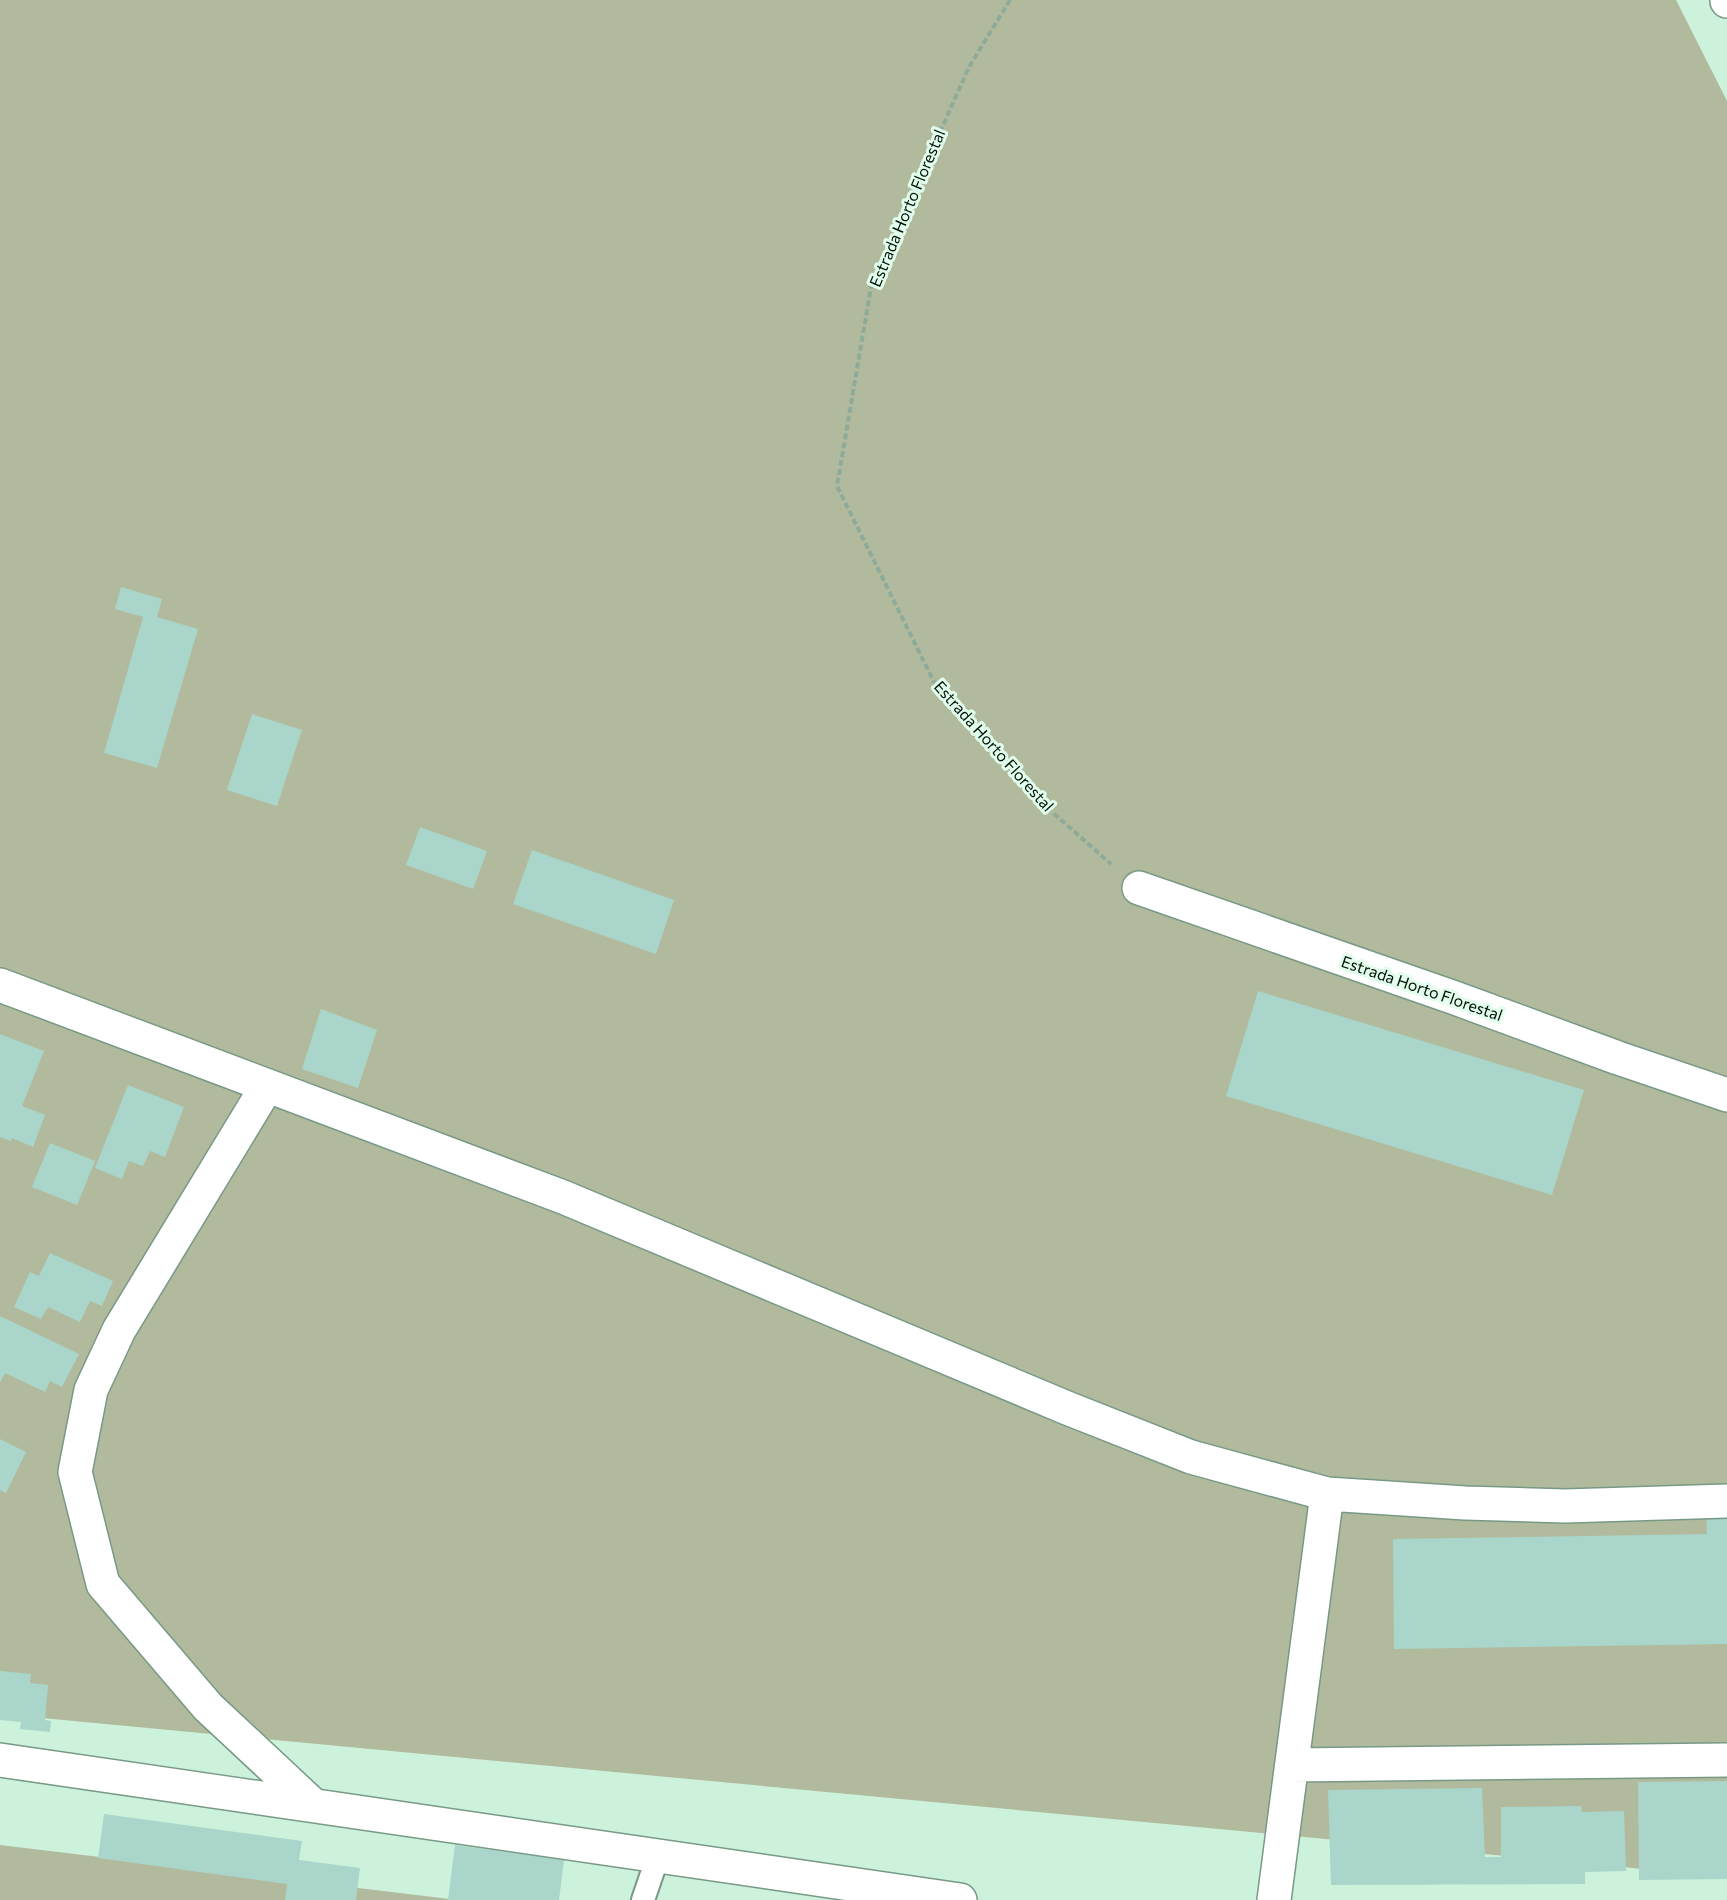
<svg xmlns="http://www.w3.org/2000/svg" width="1727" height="1900" font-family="Commissioner,sans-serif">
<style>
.forest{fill:#b2ba9d}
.building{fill:#a9d5ca}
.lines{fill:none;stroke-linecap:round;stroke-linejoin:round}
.lane-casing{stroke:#779985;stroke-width:26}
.street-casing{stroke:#779985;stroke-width:36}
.secondary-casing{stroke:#779985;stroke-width:36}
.path{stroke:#8eab99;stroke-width:4;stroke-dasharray:6 3;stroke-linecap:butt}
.lane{stroke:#fff;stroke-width:22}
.street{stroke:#fff;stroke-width:33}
.secondary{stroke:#fff;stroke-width:33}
.labels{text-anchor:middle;stroke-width:6;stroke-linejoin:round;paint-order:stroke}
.street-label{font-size:16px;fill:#041009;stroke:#e0feeb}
</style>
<rect width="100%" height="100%" fill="#cdf2dc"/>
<path class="forest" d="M0,0H1676L1727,101V1877L0,1714Z
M0,1845L458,1900H0Z"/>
<path class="building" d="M121,587L162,599L157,617L198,629L157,768L104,753L143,617L115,609Z
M252,714L302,730L277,806L227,790Z
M420,827L487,851L473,889L406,865Z
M532,850L674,900L656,954L513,904Z
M1258,991L1584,1090L1552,1195L1226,1096Z
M321,1009L377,1030L358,1088L302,1069Z
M0,1034L44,1051L22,1106L45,1115L33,1147L12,1138L11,1141L0,1137Z
M128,1085L184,1107L165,1157L150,1151L143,1166L129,1161L122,1179L95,1168Z
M50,1143L95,1161L77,1205L32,1187Z
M50,1253L113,1281L102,1306L90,1301L80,1322L48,1307L41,1319L14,1307L30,1272L39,1276Z
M0,1316L79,1354L62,1387L50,1381L45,1392L5,1373L0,1383Z
M0,1439L26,1452L6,1493L0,1490Z
M1706,1511H1727V1644L1394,1649L1393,1539L1707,1534Z
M0,1671L31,1674L30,1683L48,1685L45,1720L51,1721L50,1732L20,1729L21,1722L0,1720Z
M1727,1781V1879L1639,1880L1638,1782Z
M1482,1788L1485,1857H1501V1807L1581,1806L1582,1812L1624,1811L1626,1871L1585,1872V1884L1331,1885L1328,1790Z
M104,1814L302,1841L299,1860L360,1868L356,1900H285L287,1884L98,1858Z
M455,1845L564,1860L559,1900H448Z"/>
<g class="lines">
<defs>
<path id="lane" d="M643,1900L658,1856"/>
<path id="street" d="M1139,888L1455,998L1618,1058L1727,1095
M0,985L563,1197L1067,1408L1191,1457L1327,1494L1465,1503L1565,1506L1727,1501
M267,1086L119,1330L91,1390L75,1472L103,1584L208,1707L313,1805
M0,1760L960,1900
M1292,1765L1727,1760
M1274,1900L1327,1494"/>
<path id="secondary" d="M1727,0V1"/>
</defs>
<use href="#lane" class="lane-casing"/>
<use href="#street" class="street-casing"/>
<use href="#secondary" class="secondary-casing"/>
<path class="path" d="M1010,0L969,67L871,287L837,486L934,682L1034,796L1111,864"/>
<use href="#lane" class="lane"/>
<use href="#street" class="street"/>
<use href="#secondary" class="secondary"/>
</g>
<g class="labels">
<g class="street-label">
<text transform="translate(907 208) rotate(-67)" y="6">Estrada Horto Florestal</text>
<text transform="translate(994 746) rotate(48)" y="6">Estrada Horto Florestal</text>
<text transform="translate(1422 988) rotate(19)" y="6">Estrada Horto Florestal</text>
</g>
</g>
</svg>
